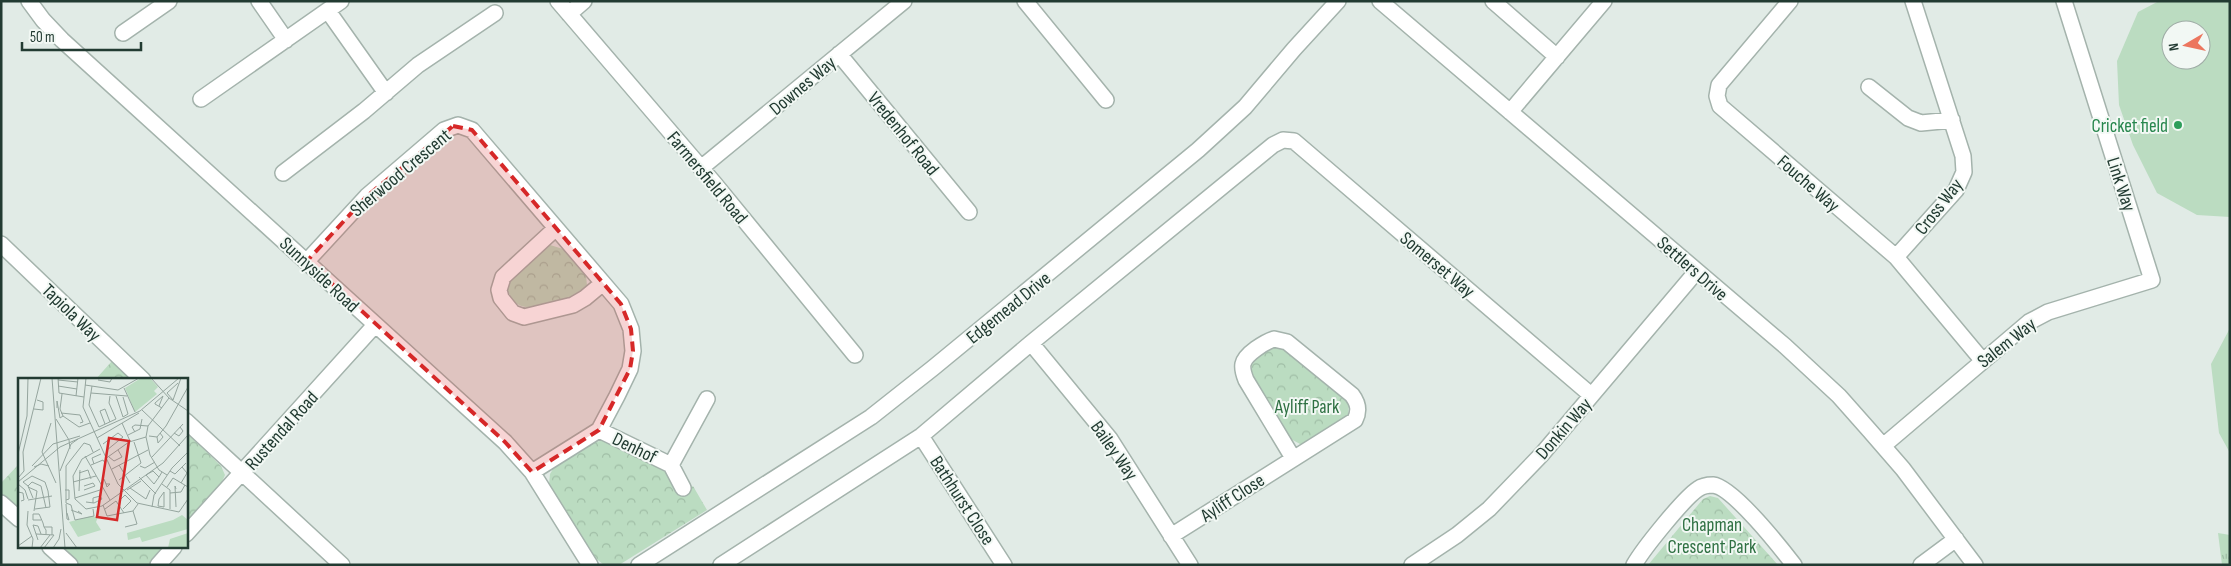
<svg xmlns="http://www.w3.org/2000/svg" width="2231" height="566" font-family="'Sofia Sans Condensed',sans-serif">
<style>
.grass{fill:url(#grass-tufts)}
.forest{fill:url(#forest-crowns)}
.pitch{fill:#bbdcc1;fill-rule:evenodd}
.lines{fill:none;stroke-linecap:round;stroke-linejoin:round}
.minor-casing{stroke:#a4b3ac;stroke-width:18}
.minor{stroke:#fff;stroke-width:15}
.marked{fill:#d62828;fill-opacity:0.2;stroke:#d62828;stroke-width:4;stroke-dasharray:10 6;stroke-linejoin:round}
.leisure-dot{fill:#2e9e5b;stroke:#f2f8f4;stroke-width:2}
.labels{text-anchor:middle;stroke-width:4;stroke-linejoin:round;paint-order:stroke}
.street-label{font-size:19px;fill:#223b32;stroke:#f2f8f4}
.leisure-label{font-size:19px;fill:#27864d;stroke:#f2f8f4;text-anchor:end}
.park-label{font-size:19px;fill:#2e7042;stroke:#f2f8f4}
.inset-road{fill:none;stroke:#95a59e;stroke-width:1}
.view{fill:#d62828;fill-opacity:0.15;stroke:#d62828;stroke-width:2.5}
.inset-edge{fill:none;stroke:#223b32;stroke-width:2.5}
</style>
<defs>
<pattern id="grass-tufts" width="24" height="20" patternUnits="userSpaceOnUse" patternTransform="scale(1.25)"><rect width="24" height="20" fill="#bbdcc1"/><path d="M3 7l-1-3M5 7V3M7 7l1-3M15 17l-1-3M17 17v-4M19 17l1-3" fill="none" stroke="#a0bea6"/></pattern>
<pattern id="forest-crowns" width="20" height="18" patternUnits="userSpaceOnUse" patternTransform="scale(1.25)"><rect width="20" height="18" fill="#bbdcc1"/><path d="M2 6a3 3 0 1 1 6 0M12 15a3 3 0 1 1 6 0" fill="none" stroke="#a0bea6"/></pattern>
</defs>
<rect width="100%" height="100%" fill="#e1ebe6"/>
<path class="grass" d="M2218,533L2230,535V565H2222Z"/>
<path class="forest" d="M550,245L563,249L586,275L587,286L580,295C562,300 526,317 513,300C508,293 506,289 508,281L546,247Z
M1276,345L1286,346L1349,402L1348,418L1306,444H1300L1289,438L1252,378C1248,359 1259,352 1276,345Z
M112,361L132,380H95Z
M186,432L221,466L225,475L221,484L186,522Z
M604,440L665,470L681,494L693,486L707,510L619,565H604L594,557L549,484L550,474L553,469L592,443Z
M19,464V511L1,495V483Z
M1710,496L1718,498L1778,565H1648L1703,499Z
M60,547H164L148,565H80Z"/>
<path class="pitch" d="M2159,1H2230V217L2197,215L2157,193L2133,145L2119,105L2117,61L2138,12ZM2171,30H2201V60H2171Z
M2230,328V453L2219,433L2211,364Z"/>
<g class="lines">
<defs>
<path id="minor" d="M29,1L43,20L62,40L505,442L532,472L590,565
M259,1L286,40
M558,1L714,183L855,355
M1025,1L1106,100
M1380,1L1785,346L1839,396L1870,431L1903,469L1975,565
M1493,1L1557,57
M1790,1L1719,85L1717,96L1720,106L1896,257L1982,360
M328,11L386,93
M569,14L584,1
M123,33L169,1
M839,54L969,212
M1869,87L1908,118L1921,123L1952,120
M201,99L341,1
M1510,112L1604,1
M701,168L904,1
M283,173L364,111L418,65L495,13
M556,228L503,277L499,290L501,298L513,313L524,317L573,305L585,298L603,283
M1,244L143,380
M1896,257L1956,190L1964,172L1963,156L1913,1
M307,261L367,196L444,130L458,125L472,130L621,304L631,329L633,351L630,369L617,396L599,430L532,472
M1031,343L1110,439L1190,565
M186,421L342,565
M599,430L671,465L683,488
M921,436L1004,565
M1883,446L2029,322L2048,312L2152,280L2064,1
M671,465L707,399
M1,503L19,519
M186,534L375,325
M1171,536L1355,420C1360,410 1358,403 1352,395L1287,342L1274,339C1265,342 1245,354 1243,364C1242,369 1244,375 1246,380L1293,458
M50,547L70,565
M158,565L174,547
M639,565L871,417L933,368L1198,150L1245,107L1294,49L1338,1
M721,565L921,436L1031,343L1273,145L1283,140L1294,141L1591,395
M1412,565L1457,535L1489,509L1542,454L1696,272
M1634,565C1643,549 1684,498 1698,489C1702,486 1708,485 1713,485C1733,487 1780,547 1794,565
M1921,565L1956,539"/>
</defs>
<use href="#minor" class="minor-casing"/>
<use href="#minor" class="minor"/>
</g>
<path class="marked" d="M453,126L472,130L621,304L631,329L633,351L630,369L599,430L532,472L505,442L307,261L367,196Z"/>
<circle class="leisure-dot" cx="2178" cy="125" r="5"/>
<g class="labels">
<g class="street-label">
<text transform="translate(802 85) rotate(-40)" y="7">Downes Way</text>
<text transform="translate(904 133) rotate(51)" y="7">Vredenhof Road</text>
<text transform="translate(400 172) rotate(-40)" y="7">Sherwood Crescent</text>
<text transform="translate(708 177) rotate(50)" y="7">Farmersfield Road</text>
<text transform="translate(1809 183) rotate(41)" y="7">Fouche Way</text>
<text transform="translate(2122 184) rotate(72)" y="7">Link Way</text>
<text transform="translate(1938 206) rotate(-52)" y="7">Cross Way</text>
<text transform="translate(1438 264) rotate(40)" y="7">Somerset Way</text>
<text transform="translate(1693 268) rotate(41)" y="7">Settlers Drive</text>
<text transform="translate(320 274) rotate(43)" y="7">Sunnyside Road</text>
<text transform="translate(1008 307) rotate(-39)" y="7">Edgemead Drive</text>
<text transform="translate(72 312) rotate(44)" y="7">Tapiola Way</text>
<text transform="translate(2006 342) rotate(-38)" y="7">Salem Way</text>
<text transform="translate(1563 428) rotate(-49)" y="7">Donkin Way</text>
<text transform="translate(281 430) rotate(-48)" y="7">Rustendal Road</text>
<text transform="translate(635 447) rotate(26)" y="7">Denhof</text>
<text transform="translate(1115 450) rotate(55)" y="7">Bailey Way</text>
<text transform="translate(1232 497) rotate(-33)" y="7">Ayliff Close</text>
<text transform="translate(963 500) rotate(57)" y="7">Bathhurst Close</text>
</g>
<g class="leisure-label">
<text x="2168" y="132">Cricket field</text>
</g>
<g class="park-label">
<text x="1307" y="413">Ayliff Park</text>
<text x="1712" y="531">Chapman<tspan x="1712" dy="22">Crescent Park</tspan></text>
</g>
</g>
<g transform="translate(18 378)">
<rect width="170" height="170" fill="#e1ebe6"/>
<path d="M164,137L170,142V151L124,164L122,159L110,162L109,155L155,142ZM73,138L80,139L78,144L83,152L60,159L51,144ZM170,155V170H150L152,161Z" fill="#bbdcc1"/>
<path d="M123,0H132L140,9L136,13L139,16L117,34L107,10Z" fill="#bbdcc1"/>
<path class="inset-road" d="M34,0L47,170M40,0L41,15L66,19M68,0L65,29L100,106L119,125L161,134M133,0L151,20L170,33M40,2L60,4M80,2L92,4L94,0M160,5L149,15L155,22L163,0M67,7L100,12L121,0M40,8L59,11M74,8L71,27L81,49L98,41L91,25L92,18M106,10L117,34M73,15L109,18M44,16L42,31L45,38L61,49L72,45M58,18L60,0M98,18L105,39L110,36L105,19M141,28L145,18L137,25V26L144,30M39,30V23L42,40L45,38M16,31L25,32V24L19,22M124,32L162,68M43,35L62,37L65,44L62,45M38,41L51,62L52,71M33,45L24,74L38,105M104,45L112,63M87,46L82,33L87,31L92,44M117,54L114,49L117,47L130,48M156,55L161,58L165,53L162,49M110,57L122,51L124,41M131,58L139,59L148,48L170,9M139,59L140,65L145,59L142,55M79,60L121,35M85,66L100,55L105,59L89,72M82,71L64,81L55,98L57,121L68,131L84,128L145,85L170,57M0,76L9,38L10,0M67,78L92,122M91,79L96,83L104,79L100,72M134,79L165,46M87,81L111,64L128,59M76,86L74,80L83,76M73,87L85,82L87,85M101,87L112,105M14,88L35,66L62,58M122,88L127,90L137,84M16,89L23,86L31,88M94,91L130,72M42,93L53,66L60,61M152,93L157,96L168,85M61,95L70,92L73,101M149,97L141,92L132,77L128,59L130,48L151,20M121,99L138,116M141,99L135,93L128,97L136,106L141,99L144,94M0,100L6,93L5,74L23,0M86,101L88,106H92L89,109L88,106M101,102L123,85L116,64M0,104L42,69L122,33L161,0M55,104L78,98M163,105L169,95L164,89M0,106L7,112L10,121M144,106L152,112V131M10,108L5,104L14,98L27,104L30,113L32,129L17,131M66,108L75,105L77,108L66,112M10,109L19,113L16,133M149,109L155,100L170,109M112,110L128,121L132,112M158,111L157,108L158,129M47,112H51V121L48,122M109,112L123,103M61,113L62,92M0,114L5,115L6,122L3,123M146,114V129L140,128L141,121ZM152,115L163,114L167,107M15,120L10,108L14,104L23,108L28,130M57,120L82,112M103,121L107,117L113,123L105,131M10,122L34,118M68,124L76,125L84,121M75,125V120L82,118L84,121M48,126L49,141L51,142L49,135M53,127L48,125V88L66,65L72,67L75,74M53,127L57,142L76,138L75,131M85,127L89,138L115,133L120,126M134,129L136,117L154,90L170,74M87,131L98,123L106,135M53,132L64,136L60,133M10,133L9,147L15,161L14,170M161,134L170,121M23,142H15V136H21L22,138L25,145L26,149L28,152V156M26,149H34V157M107,149L119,146L115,133M48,155L59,170M18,156L36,157L26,170M20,162L15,147L20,148L23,156M0,168L14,158M22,170L32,157M35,170L41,161L43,151"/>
<path class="view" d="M91,60L111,63L99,142L79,139Z"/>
<rect width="170" height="170" class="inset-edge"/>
</g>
<rect width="2231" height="566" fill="none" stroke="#223b32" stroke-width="5"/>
<g transform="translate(2186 45) rotate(261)"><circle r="24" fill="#f2f8f4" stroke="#9faca6"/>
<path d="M0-4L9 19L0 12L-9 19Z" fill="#ec765e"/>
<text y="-8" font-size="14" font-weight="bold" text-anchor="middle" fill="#223b32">N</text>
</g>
<path d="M22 42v8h119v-8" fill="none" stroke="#223b32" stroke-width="2.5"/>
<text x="30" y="42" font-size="15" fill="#223b32" stroke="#f2f8f4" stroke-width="4" paint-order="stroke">50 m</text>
</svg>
